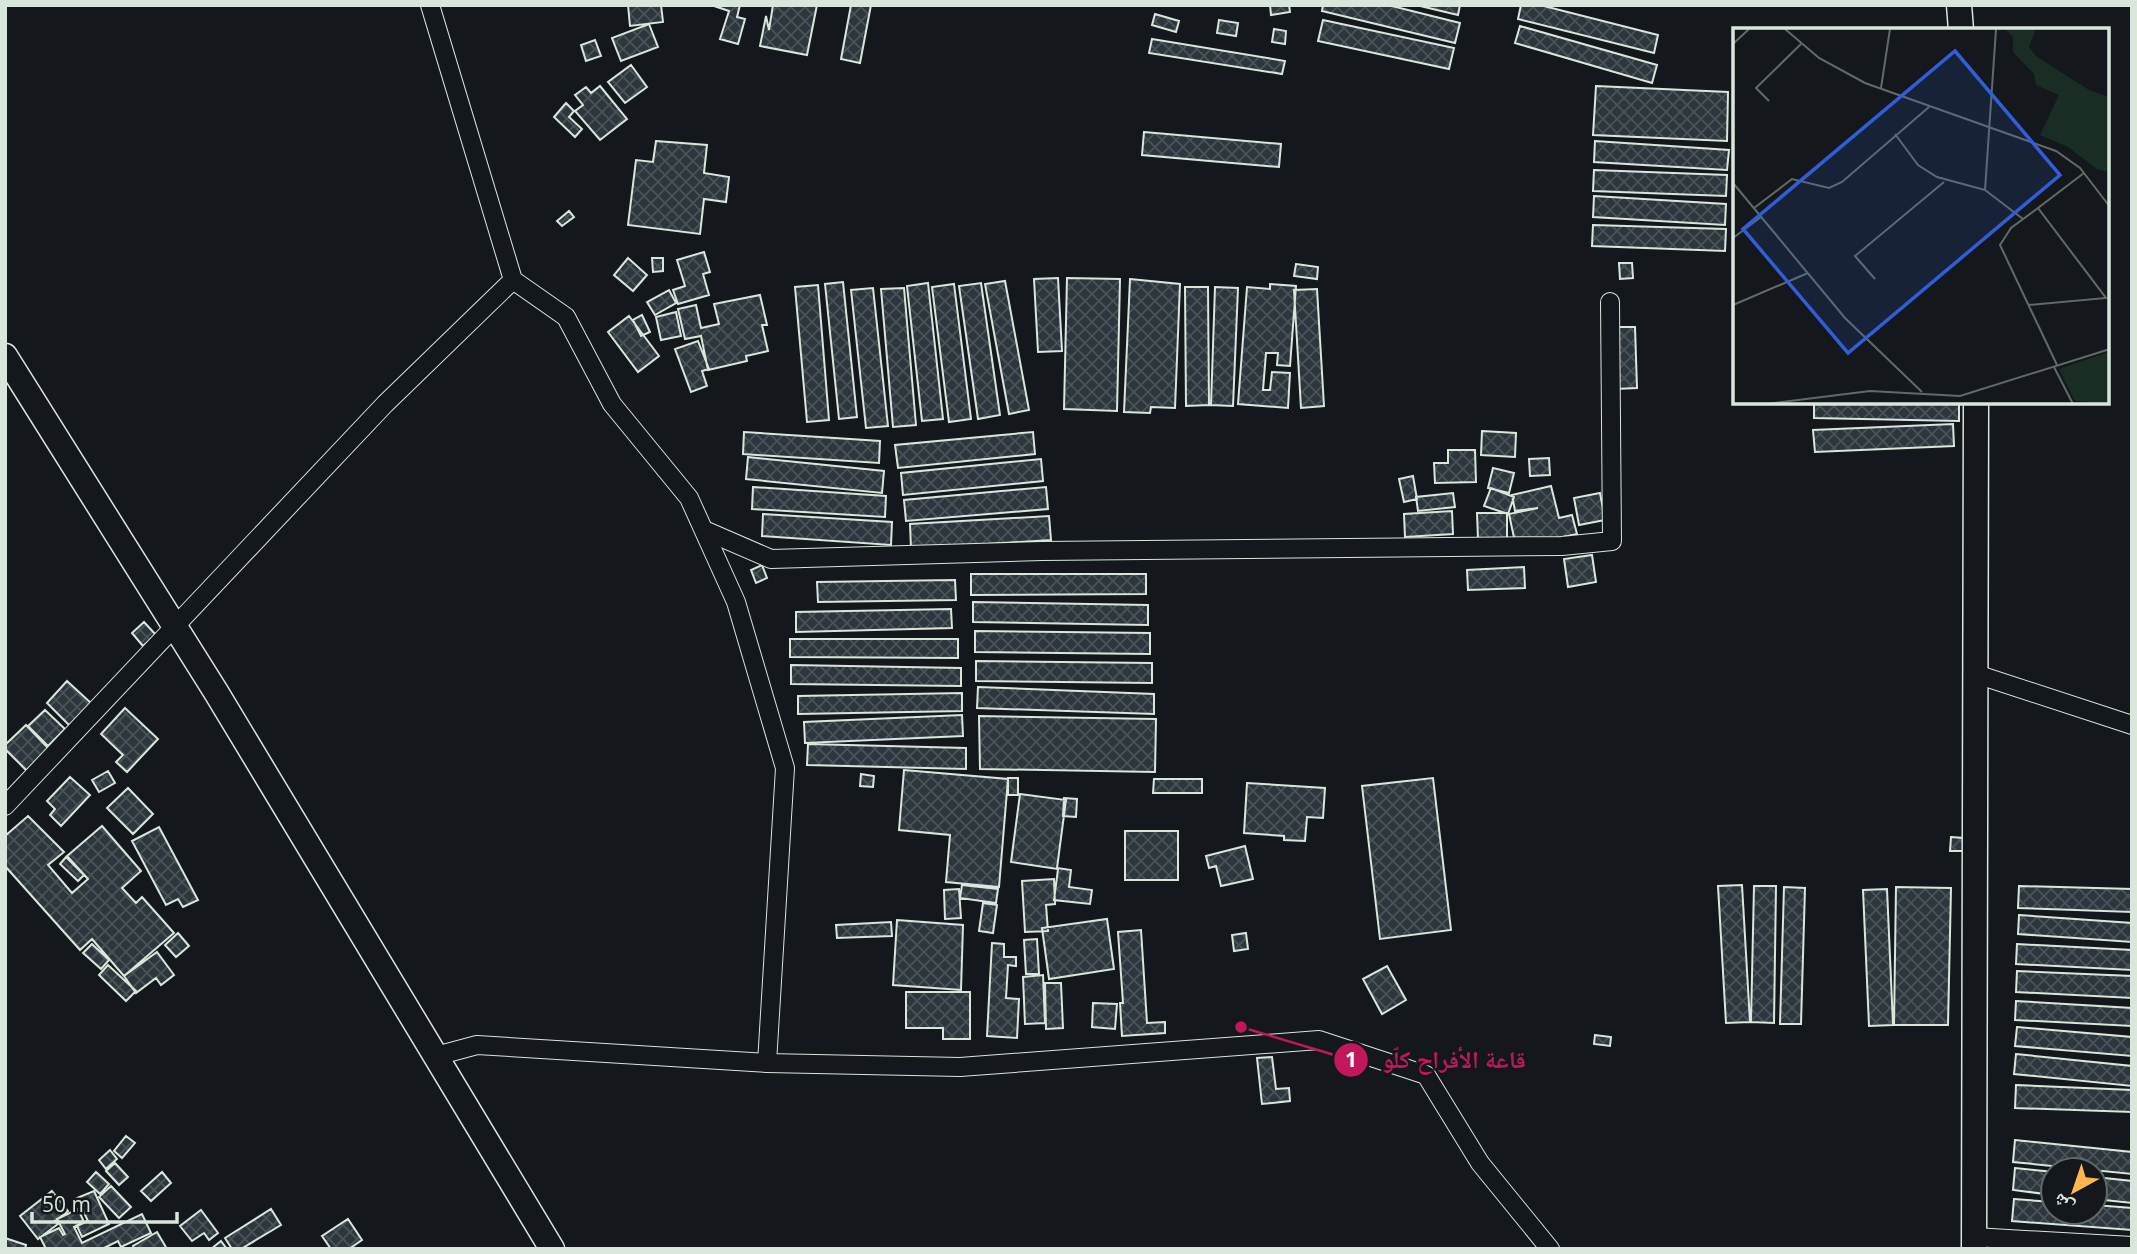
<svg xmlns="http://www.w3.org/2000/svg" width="2137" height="1254" font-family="'Open Sans','Noto Naskh Arabic',sans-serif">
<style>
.building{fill:url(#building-cross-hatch);stroke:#d8e6dc;stroke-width:2}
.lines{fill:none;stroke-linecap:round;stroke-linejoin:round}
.street-casing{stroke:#d8e6dc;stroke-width:20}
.secondary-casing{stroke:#d8e6dc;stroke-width:27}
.street{stroke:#14181c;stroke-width:18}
.secondary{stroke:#14181c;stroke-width:24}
.inset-road{fill:none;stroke:#626a69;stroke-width:2}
.view{fill:#305dd8;fill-opacity:0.15;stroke:#305dd8;stroke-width:3.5}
.inset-edge{fill:none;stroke:#d8e6dc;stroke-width:3.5}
.leader{fill:none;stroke:#c2185b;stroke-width:2.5}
.callout-dot{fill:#c2185b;stroke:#14181c;stroke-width:2.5}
.mark-label{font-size:21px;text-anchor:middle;font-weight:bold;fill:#fff}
.callout-label{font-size:24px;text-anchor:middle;font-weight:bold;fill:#c2185b;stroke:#14181c;stroke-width:5;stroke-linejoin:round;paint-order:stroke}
</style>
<defs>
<pattern id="building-cross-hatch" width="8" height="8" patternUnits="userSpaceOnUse" patternTransform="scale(1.75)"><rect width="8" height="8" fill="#2c363c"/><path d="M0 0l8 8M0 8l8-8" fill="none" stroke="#4a5358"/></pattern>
</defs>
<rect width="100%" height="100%" fill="#14181c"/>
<path class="building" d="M628,5H661L663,22L630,26Z
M711,5H740L737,17L745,19L738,44L720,39L729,11Z
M773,5H817L807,55L760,46L766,16L769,30Z
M851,5H871L860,63L841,59Z
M1270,5H1289L1290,12L1271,15Z
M1323,5H1388L1460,23L1455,43L1322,11Z
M1416,5H1460L1458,15Z
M1521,5H1540L1658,35L1654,53L1518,19Z
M1155,14L1179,21L1176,32L1152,25Z
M1219,20L1238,23L1236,36L1217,33Z
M1323,20L1454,48L1449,69L1318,41Z
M649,24L658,47L621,61L612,38Z
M1520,26L1657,65L1652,83L1515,43Z
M1274,29L1286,31L1285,44L1272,42Z
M1152,39L1285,61L1282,74L1149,53Z
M595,40L601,56L586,61L581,45Z
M631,65L647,87L625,103L608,82Z
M600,86L627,119L600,140L575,111L583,105L575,95L586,87L591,93Z
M1596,86L1728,92L1727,141L1593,135Z
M566,103L574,111L569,117L582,129L575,137L554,117Z
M1144,132L1281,144L1279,167L1142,155Z
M656,141L707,145L704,173L729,177L726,202L704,199L700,234L628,225L636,160L653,162Z
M1595,141L1729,150L1727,170L1594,162Z
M1594,170L1727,175L1726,196L1593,191Z
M1594,196L1726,204L1725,225L1593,217Z
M569,211L574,217L562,226L557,221Z
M1593,225L1726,229L1725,251L1592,246Z
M704,252L710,272L703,274L709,295L678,304L673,290L685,286L677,260Z
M628,258L647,275L633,291L614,275Z
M652,258H663V271L653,272Z
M1619,263H1632L1633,278L1620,279Z
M1296,264L1318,267L1317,279L1294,276Z
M1058,278L1062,351L1038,352L1034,279Z
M1067,278L1120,279L1117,411L1064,409Z
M1130,279L1180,284L1175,408L1151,407L1150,413L1124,412Z
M1005,281L1029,410L1009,414L985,284Z
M843,282L857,417L839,419L825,284Z
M928,283L943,419L922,421L907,286Z
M981,283L1000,415L978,419L959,286Z
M954,284L971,419L949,422L932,287Z
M1270,284L1296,286L1290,366L1277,365L1278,353H1266L1263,390H1270L1272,372L1290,373L1288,408L1238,404L1247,287L1270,289Z
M818,285L829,420L807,422L795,287Z
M1185,287H1208L1209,405L1186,406Z
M1215,287L1238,288L1233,406L1211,405Z
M873,288L888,426L866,428L851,290Z
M904,288L916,425L893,427L881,289Z
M1317,289L1324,406L1301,408L1294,290Z
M669,290L676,303L655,315L647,302Z
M760,295L767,325H762L768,351L746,356L747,361L708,370L701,336L685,339L678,309L696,305L701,328L719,324L714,304Z
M676,312L681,336L661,340L656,317Z
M642,315L650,332L641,336L633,320Z
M629,316L659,356L638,372L608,332Z
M1613,327H1635L1637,388L1615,389Z
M698,341L709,369L702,371L707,386L691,392L675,349Z
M1814,402H1959V421L1814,418Z
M1953,424L1954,446L1815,452L1813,430Z
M1482,431L1516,433L1515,457L1481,455Z
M744,432L880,441L879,463L743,454Z
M1033,432L1035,454L898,468L895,445Z
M1448,450H1475L1476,482L1435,483L1434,463H1448Z
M748,457L884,471L882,493L746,479Z
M1549,458L1550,475L1530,476L1529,459Z
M1041,459L1043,481L903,495L901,473Z
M1493,468L1514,473L1509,493L1488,488Z
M1413,476L1417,499L1404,502L1399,479Z
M1551,486L1559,518L1572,515L1577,534L1516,547L1509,514L1538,508L1515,511L1512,495Z
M753,487L886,496L885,517L752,509Z
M1046,487L1048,509L906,521L904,500Z
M1491,488L1514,497L1508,514L1484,506Z
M1453,493L1455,507L1418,511L1416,497Z
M1600,493L1605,520L1579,525L1574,498Z
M1452,511L1453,534L1405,537L1404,514Z
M1477,513H1507V540L1478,539Z
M763,514L892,522L891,545L762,536Z
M1049,516L1051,540L911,549L910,524Z
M1592,555L1596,582L1568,587L1564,559Z
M762,565L767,578L756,583L751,570Z
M1524,567L1525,588L1468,590L1467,570Z
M971,574H1146V594L971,595Z
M955,580L956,600L818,602L817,582Z
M973,602L1148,605V625L973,622Z
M951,609L952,628L796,632V612Z
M144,622L156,635L143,646L132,633Z
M975,631L1150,633V654L975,652Z
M790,639H958V658L790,657Z
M976,661L1152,663V683L976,681Z
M791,665L961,668V686L791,684Z
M67,681L92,704L71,727L47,703Z
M978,687L1154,694V714L977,708Z
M962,693V711L798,714V696Z
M125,708L158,739L127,772L116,762L123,755L101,734Z
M45,710L65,729L48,746L28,726Z
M962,715L963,736L805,743L804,722Z
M979,716L1156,719L1155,772L980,769Z
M26,725L50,750L28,772L5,749V745Z
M808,744L966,748V769L807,765Z
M904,770L1008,779L999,887L946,882L950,835L899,830Z
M108,771L115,783L99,792L92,780Z
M861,774L874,776L873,787L860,786Z
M70,777L90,795L61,826L50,815L55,809L47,801Z
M1008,778H1018V795H1008Z
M1433,778L1451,930L1380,939L1362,786Z
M1154,779H1202V793H1153Z
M1247,783L1325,788L1323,818L1307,817L1305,841L1284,840V836L1244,833Z
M128,788L153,814L133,834L107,808Z
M1020,794L1066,800L1057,868L1071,870L1069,887L1092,890L1090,904L1054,900L1058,869L1011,862Z
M1064,798L1077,799L1076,817L1063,816Z
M28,816L64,852L48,865L72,893L88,879L67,856L102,826L141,871L122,888L136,903L142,897L174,933L124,976L92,939L80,950L5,866V836Z
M159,827L198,900L183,907L178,899L166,905L132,841Z
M1125,831H1178V880H1125Z
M1951,837L1964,838V851H1950Z
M1245,846L1253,879L1221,886L1216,866L1209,868L1206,856Z
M66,857L84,875L78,881L60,864Z
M1054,879L1055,904L1046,905L1048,931L1025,932L1022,881Z
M962,885L998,889L996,903L960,898Z
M1742,885L1750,1022L1726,1023L1718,886Z
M1754,886H1776L1774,1023L1751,1022Z
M2019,886L2132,889V912L2018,908Z
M1784,887L1805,888L1801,1024H1780Z
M1896,887L1951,888L1948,1025H1894Z
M959,889L961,918L945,919L944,890Z
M1887,889L1893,1025L1869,1026L1863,890Z
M983,903L997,905L993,933L979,931Z
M2019,915L2132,923V942L2018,934Z
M1107,919L1114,969L1049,979L1042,928Z
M897,920L963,925L961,990L893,985Z
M891,922L892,936L837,938L836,925Z
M1141,930L1147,1023L1165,1022V1033L1122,1036L1120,1003H1123L1118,932Z
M178,933L189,946L176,957L165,945Z
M1246,933L1248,949L1234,951L1232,935Z
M1037,939L1039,974H1026L1024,940Z
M992,943L1004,944V957H1016V966L1008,965L1006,998L1019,999L1017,1038L987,1036Z
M92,944L109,960L101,969L83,953Z
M2017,944L2132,950V970L2016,964Z
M157,952L174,975L161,985L156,978L136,993L124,976Z
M108,965L136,991L126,1001L99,975Z
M1387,966L1406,1000L1382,1014L1363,979Z
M2017,971L2132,976V998L2016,992Z
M1043,975L1045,1023L1025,1024L1023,977Z
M1045,983H1061L1063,1028L1046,1029Z
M906,992H970V1039H943V1028H906Z
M2016,1001L2132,1008V1026L2015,1020Z
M1093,1003L1117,1004L1115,1029L1092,1027Z
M2017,1027L2132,1037V1056L2015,1046Z
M1595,1035L1611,1037L1610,1046L1594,1044Z
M2016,1054L2132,1066V1086L2014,1074Z
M1272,1057L1276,1089L1289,1088L1290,1101L1262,1104L1257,1058Z
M2016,1085L2132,1090V1112L2015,1108Z
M126,1136L135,1143L122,1158L114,1151Z
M2015,1140L2132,1152V1174L2013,1162Z
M110,1150L117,1159L106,1169L99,1160Z
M115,1163L128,1177L119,1185L106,1171Z
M2015,1168L2053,1172V1195L2013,1190Z
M96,1172L109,1184L100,1194L87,1182Z
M162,1172L171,1183L151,1201L141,1191Z
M2095,1177L2132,1181V1203L2095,1199Z
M111,1186L131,1207L119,1218L99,1197Z
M52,1191L68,1211L55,1221L58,1224L38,1239L20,1216Z
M94,1191L109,1224L82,1237L77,1226L88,1221L77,1198Z
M2014,1199L2053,1202V1212H2095V1205L2132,1208V1230L2012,1221Z
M78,1209L84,1222L74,1227L82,1243L142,1214L151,1233L121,1247L118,1241L102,1249H46L40,1237L59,1228L63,1235L65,1234L57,1219Z
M271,1209L281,1225L241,1249H232L225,1238Z
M201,1210L218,1233L209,1240L204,1233L192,1241L180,1226Z
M348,1219L362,1240L349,1249H331L322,1236Z
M157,1232L167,1249H134L133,1246Z
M5,1238L26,1245L25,1249H5Z
M221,1241L227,1249H211Z"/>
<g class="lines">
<defs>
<path id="street" d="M430,5L513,280
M704,530L771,559L1042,551L1562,546L1612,541L1610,302
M1976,674L2132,725
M5,806L385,404L513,280L566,317L612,404L689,498L736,602L785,768L767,1063
M436,1056L477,1045L767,1063L960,1067L1319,1040L1426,1075L1480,1163L1550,1249
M1974,1237L2132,1246"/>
<path id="secondary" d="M1959,5L1961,30
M5,356L216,692L552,1249
M1974,1249L1976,402"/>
</defs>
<use href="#street" class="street-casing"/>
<use href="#secondary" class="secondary-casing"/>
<use href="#street" class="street"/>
<use href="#secondary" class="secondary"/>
</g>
<g transform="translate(1733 28)">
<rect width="376" height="376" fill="#14181c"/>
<path d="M376,324V376L342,373L326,341Z" fill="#1a2d24"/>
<path d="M272,1H303L296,19L303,28L356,62L376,69V144L364,141L335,119L307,107L326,67L303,57L301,46L280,24V9Z" fill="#1a2d24"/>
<path class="inset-road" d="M52,1L86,30L132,55L323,123L347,140L377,179M0,16L16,1M148,60L157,1M36,73L23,60L68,16M162,106L185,137L204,149L252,162L263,1M0,155L112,290L189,364M252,162L290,191M21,180L59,151L96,160L109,154L196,79M305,180L278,200L267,217L324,337M0,210L28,189M142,251L122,228L211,154M0,277L75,245M295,277L373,270L305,180L351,145M321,339L340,376M34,376L137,363L227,368L377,321"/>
<path class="view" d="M222,23L327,147L115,325L10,201Z"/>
<rect width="376" height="376" class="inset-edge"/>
</g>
<path class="leader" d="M1241 1027L1351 1060"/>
<g class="callout-dot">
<circle cx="1241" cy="1027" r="7"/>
<circle cx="1351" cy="1060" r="18"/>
</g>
<g class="mark-label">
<text x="1351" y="1067">1</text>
</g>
<g class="callout-label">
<text x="1454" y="1068">قاعة الأفراح كلّو</text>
</g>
<rect width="2137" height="1254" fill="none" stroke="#d8e6dc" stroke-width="14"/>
<g transform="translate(2074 1191) rotate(220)"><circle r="33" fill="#14181c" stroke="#626a69" stroke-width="2"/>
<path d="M0-5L12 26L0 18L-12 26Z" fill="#ffb74d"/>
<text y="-10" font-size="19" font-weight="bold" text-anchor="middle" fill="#d8e6dc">ش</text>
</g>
<path d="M32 1212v10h145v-10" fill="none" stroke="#d8e6dc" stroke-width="3.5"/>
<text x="42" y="1212" font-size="21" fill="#d8e6dc" stroke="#14181c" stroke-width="5" paint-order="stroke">50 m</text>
</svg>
